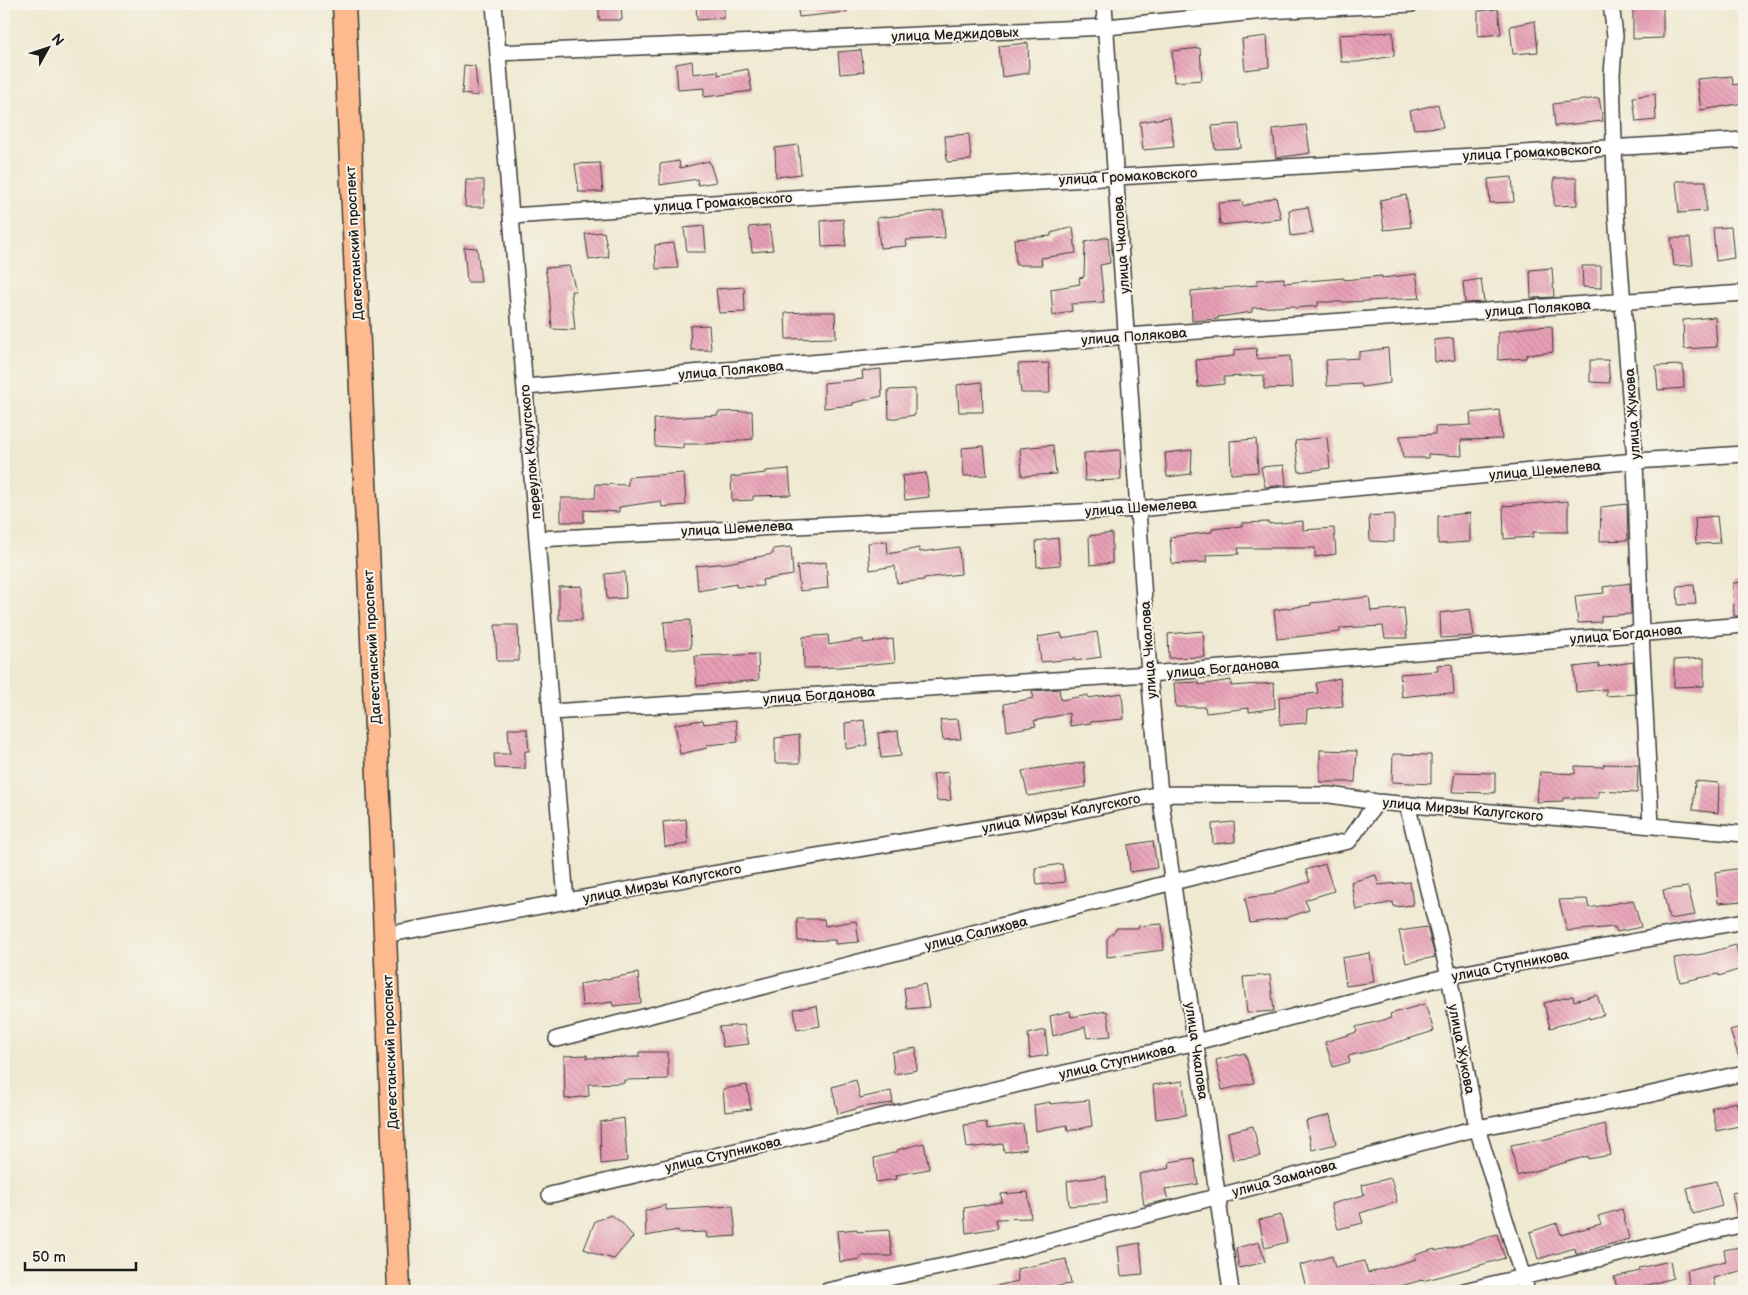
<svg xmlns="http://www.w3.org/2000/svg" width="1748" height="1295" font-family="'Balsamiq Sans',sans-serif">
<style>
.building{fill:url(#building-back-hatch)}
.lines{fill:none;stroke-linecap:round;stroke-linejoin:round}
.minor-casing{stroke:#3c3b37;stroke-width:18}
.highway-casing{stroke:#3c3b37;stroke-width:25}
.minor{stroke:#fff;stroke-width:15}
.highway{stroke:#fcba8e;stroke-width:22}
.labels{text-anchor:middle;stroke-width:4;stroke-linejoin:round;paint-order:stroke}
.street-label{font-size:14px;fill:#1c1c1c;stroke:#f7f3e8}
</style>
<defs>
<pattern id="building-back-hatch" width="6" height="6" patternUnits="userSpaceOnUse" patternTransform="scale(1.25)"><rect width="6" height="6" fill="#e89fb6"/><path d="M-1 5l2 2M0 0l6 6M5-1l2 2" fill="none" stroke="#c6889c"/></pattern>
</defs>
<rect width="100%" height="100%" fill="#f7f3e8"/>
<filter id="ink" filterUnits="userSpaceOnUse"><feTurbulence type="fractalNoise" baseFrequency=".02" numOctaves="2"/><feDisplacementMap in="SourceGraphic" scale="10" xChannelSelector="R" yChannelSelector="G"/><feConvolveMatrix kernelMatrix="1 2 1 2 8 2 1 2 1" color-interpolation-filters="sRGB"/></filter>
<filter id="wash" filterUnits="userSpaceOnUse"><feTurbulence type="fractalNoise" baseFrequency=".0096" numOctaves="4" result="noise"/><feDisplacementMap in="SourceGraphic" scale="20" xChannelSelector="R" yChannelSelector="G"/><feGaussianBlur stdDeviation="1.12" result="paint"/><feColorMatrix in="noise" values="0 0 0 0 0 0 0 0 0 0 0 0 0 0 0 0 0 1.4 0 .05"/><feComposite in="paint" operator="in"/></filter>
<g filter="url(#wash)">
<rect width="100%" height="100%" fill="#efe9d1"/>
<g id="blocks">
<path class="building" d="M599,4H621L622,20H599Z
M696,4H724V18L697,20Z
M797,4H847V12L799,17Z
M1633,4H1663V38L1633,39Z
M1498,9L1501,34L1478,36V11Z
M1535,21L1538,52L1513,54L1510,26Z
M1393,32L1394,56L1358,62H1341L1339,35Z
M1267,36L1269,67L1245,70L1242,39Z
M1028,43L1029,73L1002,77L999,46Z
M1200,48L1202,80L1174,82L1172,51Z
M861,50L864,72L840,74L838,52Z
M692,61L693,74L718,71V75L748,69L752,91L704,97V88L678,90L676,64Z
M464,65L475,66L478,96L462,94Z
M1732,76L1733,85L1744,83V103L1701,110L1697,79Z
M1655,94L1656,120L1636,122L1633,97Z
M1599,98L1603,121L1555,126L1553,104Z
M1438,104L1443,127L1414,129L1410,111Z
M1170,117L1174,147L1143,150L1140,122Z
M1239,124L1241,148L1215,149L1212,126Z
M1306,125L1310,153L1276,158L1273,129Z
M969,134L971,160L947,162L945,136Z
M798,145L801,174L776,177L775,148Z
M679,161L680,168L709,161L716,182L698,185L697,179L660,185V164Z
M600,163L603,192H579L575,164Z
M1512,177L1514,202L1490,203L1488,179Z
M1554,178H1577V205L1554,206Z
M466,180H484V207H465Z
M1676,181H1706V211L1679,213Z
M1406,195L1411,227L1384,230L1380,200Z
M1276,197L1281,219L1220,225L1218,203L1242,201L1243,206Z
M1308,207L1313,233L1291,236L1289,210Z
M943,210L945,238L906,240L907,246L880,248L877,218Z
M843,219L846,246L822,247L821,221Z
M769,225L773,250L752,252L749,227Z
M704,226L706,252H687L684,228Z
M1073,227L1076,253L1041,258L1042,265H1016L1014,239L1051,236V233Z
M1731,227L1734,258L1716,261L1713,228Z
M604,232L609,257L589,260L585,234Z
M1108,237L1110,263L1100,265L1104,302L1071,304L1072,311L1053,316L1051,289L1080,284L1079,278L1084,277L1085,242Z
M1671,238H1690L1693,265L1674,266Z
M674,243L678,268L656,269L655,245Z
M464,247L477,248L481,282H467Z
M569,266L576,291H571L575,330L552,329L549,290L545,268Z
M1582,266H1601V288L1583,287Z
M1552,268L1554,297L1531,298L1530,270Z
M1416,274L1420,298L1350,302H1318V306L1295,308L1294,306L1252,308V312L1218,317V319L1192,321L1191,291L1257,285V280L1284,278V283L1344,278V280L1382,276V278Z
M1481,279L1484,302L1465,303L1463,282Z
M744,287L745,312L719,313L716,289Z
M808,312H835L836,338L786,339L785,313Z
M1715,317L1717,347L1684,349L1683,320Z
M709,325L711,350H691L690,326Z
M1552,326L1553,352L1526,355V358L1498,360V332L1530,327Z
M1453,338L1455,360L1435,362L1434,340Z
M1256,348L1257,359L1290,356L1292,388L1264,389V375L1224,377V384L1198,387L1196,360L1234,356V350Z
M1388,348L1390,383L1362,387L1361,384L1327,386L1326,360L1359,358V352Z
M1590,360H1608L1610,383L1590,382Z
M1049,363L1050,393H1021L1018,364Z
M1683,365L1684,388L1658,390L1656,366Z
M881,369L882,396L853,403V405L824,408V383L863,379L862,371Z
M982,382L983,412H959L957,385Z
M915,389V415L889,419L888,390Z
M1499,410L1502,439L1461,440L1462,456L1428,454V458H1403L1400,436L1435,434V427L1471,425L1470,413Z
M752,411L753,439L707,444H683V448L655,446L654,419L718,415V412Z
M1327,437L1330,468L1299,472L1295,441Z
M1256,439L1258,472L1231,474L1230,441Z
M1053,445L1056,474L1022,476L1020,448Z
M984,446L987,475L964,476L962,448Z
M1120,450L1121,480L1085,481L1084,453Z
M1192,450L1191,474L1167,477L1165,453Z
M1284,465L1286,485L1265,487L1261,467Z
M789,469L791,495L753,496V500L732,501L731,477L766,473V471Z
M684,473L686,505L662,507L661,501L619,507V512L584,510V522H561V498H595L596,484L628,485V477Z
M926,473L929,497L905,500L902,476Z
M1568,501V532H1533V537L1504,539L1503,506Z
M1627,504L1628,540L1600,541L1601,507Z
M1470,513V542L1438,544V516Z
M1394,514V542L1370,541L1369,516Z
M1717,516L1720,543L1696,544L1695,518Z
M1303,521V530L1334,528L1336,554L1315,557V548H1238L1239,554L1206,555L1207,562L1172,564L1170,537L1212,532V529L1242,526V523L1269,522V524Z
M1112,533V563L1090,565L1089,536Z
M1058,538L1060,565L1037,567L1036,541Z
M887,541L888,554L919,548L920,552L959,547L961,574L924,578V580L897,583L895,566L870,570L868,543Z
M791,547L793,575L762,580L763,586L736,587V584L698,591L696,566L727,563L773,554V549Z
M826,562L828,588L800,591L797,566Z
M625,572L626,598L607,599L605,574Z
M1744,582V616H1734L1733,583Z
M1630,583L1631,614L1601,616V622L1578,623L1575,596L1604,593L1603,587Z
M1694,585L1696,604L1678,605L1677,586Z
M582,586V620H559V587Z
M1369,597L1371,611L1404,608L1407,638H1385L1383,626L1340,628V632L1277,639L1274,610L1311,605V603Z
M1470,609L1474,636L1441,638L1440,613Z
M690,620L691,648L666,650L664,622Z
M495,625H518L519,661H497Z
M1203,631L1205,657L1169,658L1168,634Z
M1097,632L1101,657L1075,661V659L1041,662L1038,637L1061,633L1062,638Z
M828,635L829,645L863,639V643L893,639L895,662L840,667L804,668L803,637Z
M758,654L759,680L697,686L695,656L722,655V656Z
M1704,658V686L1674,687V660Z
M1633,662L1635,694L1606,696V689L1576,692L1574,667L1599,664V667Z
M1452,664L1454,694L1436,693L1402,697L1400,674L1438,671L1437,665Z
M1340,678L1343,706L1307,710L1306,723L1280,725L1279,697L1318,693L1316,683Z
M1231,680V686L1274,683L1275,708L1249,712V708L1206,713L1205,707H1176L1174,683L1199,682V685Z
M1059,689L1061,700L1088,695V698L1122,693L1124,719L1091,722V723L1070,726L1069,713L1034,721L1036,726L1007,731L1004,704L1034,698L1032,691Z
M958,719L961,739L943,740L940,720Z
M703,720L704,724L736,720L738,742L707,745V748L680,754L675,724Z
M864,720L867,745L846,749L845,723Z
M508,729H527L529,751H525V769L495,768L494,754H510Z
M898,731L901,756L881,758L878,733Z
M799,735L800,763H775V738Z
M1320,750L1357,751L1355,782H1320Z
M1393,754L1431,755V784L1392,782Z
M1084,762L1086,787L1028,796L1022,771L1052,766L1053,768Z
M1604,764L1638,765L1637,793L1598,791V798H1563V801L1536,802L1540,772L1575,774V766L1603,767Z
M948,772L951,800L937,801L933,774Z
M1455,772L1495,773V793L1452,792Z
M1695,781L1719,783L1718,813L1693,810Z
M686,819L688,844L665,847L663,822Z
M1234,822L1235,842L1213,844L1212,824Z
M1153,841L1157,868L1130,872L1128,845Z
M1062,864L1065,882L1037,885L1035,868Z
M1325,864L1334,891L1305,900L1309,910L1286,918L1250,923L1245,898L1276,894L1275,892L1310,882L1306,870Z
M1742,868L1744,901L1718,903L1715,872Z
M1376,875L1378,885L1410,882L1413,905L1394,907L1393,902L1356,910L1351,882Z
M1688,887L1695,915L1669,919L1663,890Z
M1587,899L1589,908L1633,900L1641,927L1617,932L1615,927L1567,931L1559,900Z
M797,919H824L825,926L856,921L859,942L835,944V940L798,941Z
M1162,924L1164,950L1107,957V939L1117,928H1138V926Z
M1427,927L1435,957L1406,963L1399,931Z
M1736,945L1741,969L1719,976V974L1680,982L1674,958L1703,954Z
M1370,953L1374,982L1346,986L1342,958Z
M638,973L641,1003L613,1006L612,1002L582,1006L580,984Z
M1270,975L1274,1011L1247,1013L1243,977Z
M925,984L929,1007L907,1009L904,988Z
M1597,995L1604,1015L1589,1019V1017L1550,1028L1544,1003L1573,996L1574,1001Z
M1425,1004L1434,1031L1382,1047V1048L1348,1056L1350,1062L1333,1067L1325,1042L1357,1032L1356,1027L1391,1018L1390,1014Z
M817,1006L820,1026L797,1030L794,1009Z
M1070,1011L1071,1017L1107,1011L1111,1036L1087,1038L1085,1027L1053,1036L1050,1016Z
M744,1025L749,1044L723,1047L719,1027Z
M1744,1026V1064H1741L1730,1030Z
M1045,1030L1048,1055L1030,1058L1028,1034Z
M916,1048L917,1070L894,1074L892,1052Z
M639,1052H668V1079L624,1080V1083L588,1084L589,1096L565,1099L564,1056L587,1055V1058L639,1057Z
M1245,1053L1254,1083L1222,1090L1216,1060Z
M856,1080L860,1098L891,1091L893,1103L862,1107L838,1114L832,1087Z
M1183,1081L1186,1115L1156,1119L1153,1085Z
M747,1085L751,1109L725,1112L723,1089Z
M1089,1100L1092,1126L1068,1131L1067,1125L1036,1131L1034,1105L1050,1102V1104Z
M1736,1102L1743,1125L1717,1131L1712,1108Z
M1330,1115L1336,1144L1312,1150L1306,1121Z
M624,1118L627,1161L601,1164L600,1122Z
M986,1122L987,1129L1023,1124L1026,1149L1004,1152L1003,1144L967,1148L964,1125Z
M1605,1124L1611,1155L1588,1159V1156L1517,1176L1511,1145L1538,1140V1141Z
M1253,1126L1260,1156L1233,1160L1228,1132Z
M924,1143L929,1169L896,1175L897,1179L876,1182L874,1158L897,1152V1150Z
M1194,1158L1198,1184L1165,1189L1168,1200L1144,1205L1139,1174L1170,1168L1169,1162Z
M1106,1176L1107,1203L1069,1206L1067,1181Z
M1391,1178L1397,1202L1360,1213L1363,1223L1338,1229L1331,1204L1364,1195L1362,1185Z
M1716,1181L1722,1206L1693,1214L1687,1188Z
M1744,1190V1215L1737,1216L1732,1193Z
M1028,1192L1031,1218L996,1219L998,1228L966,1233L964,1208L1002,1202L1001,1194Z
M666,1205V1210L733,1206L736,1236L707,1238L706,1232L679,1233L678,1230L646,1236L645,1211Z
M1622,1209L1629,1239L1576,1254L1575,1248L1538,1259L1530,1232L1557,1223L1561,1235L1601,1224L1598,1216Z
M611,1215L622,1223L633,1237L614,1259L599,1255L584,1249L595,1221Z
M1281,1215L1287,1242L1265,1248L1259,1220Z
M857,1229V1232L889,1230L892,1256H860V1259L840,1262L837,1231Z
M1497,1234L1505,1258L1442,1276L1422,1281V1280L1383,1291H1376L1375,1285L1343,1291H1307L1300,1265L1332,1256L1335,1268L1364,1261L1368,1273L1416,1259L1415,1255L1435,1249V1251L1466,1244Z
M1259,1242L1265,1262L1239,1268L1236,1248Z
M1140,1243L1143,1274L1121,1276L1118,1247Z
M1744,1246V1270L1713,1278L1716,1291H1690L1687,1270L1726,1261L1724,1250Z
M1066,1259L1071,1284L1045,1288V1291H996V1286L1018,1281L1017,1269Z
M1670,1261L1673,1278L1637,1288V1291H1618L1614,1277L1640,1271L1639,1268Z"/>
</g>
</g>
<g filter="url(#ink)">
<use href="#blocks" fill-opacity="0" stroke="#3c3b37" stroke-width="1"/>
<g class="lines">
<defs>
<path id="minor" d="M494,4L566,901
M1104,4L1149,674L1160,794L1231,1291
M1611,4L1615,36L1612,74L1616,213L1635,461L1641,633L1651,825
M498,53L1107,27L1264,11L1412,4
M511,216L1117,177L1744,140
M525,387L1127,336L1744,293
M537,539L1138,509L1635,461L1744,454
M551,712L1149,674L1744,625
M1407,804L1449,976L1477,1128L1527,1291
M385,935L750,867L1033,820L1160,794L1330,795L1377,802L1744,834
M557,1039L1173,882L1279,856L1349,841L1377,802
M550,1195L1196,1042L1449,976L1744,921
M827,1291L995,1255L1477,1128L1647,1095L1744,1073
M1464,1291L1744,1224"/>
<path id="highway" d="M344,4L385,935L399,1291"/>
</defs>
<use href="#minor" class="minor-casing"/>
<use href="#highway" class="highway-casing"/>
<use href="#minor" class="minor"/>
<use href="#highway" class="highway"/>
</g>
</g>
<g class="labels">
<g class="street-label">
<text transform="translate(955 34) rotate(-2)" y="5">улица Меджидовых</text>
<text transform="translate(1532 152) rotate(-3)" y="5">улица Громаковского</text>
<text transform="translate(1128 176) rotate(-3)" y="5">улица Громаковского</text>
<text transform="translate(723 202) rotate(-4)" y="5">улица Громаковского</text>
<text transform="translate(354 243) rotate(-93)" y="5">Дагестанский проспект</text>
<text transform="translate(1121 245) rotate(-94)" y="5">улица Чкалова</text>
<text transform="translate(1538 308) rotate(-4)" y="5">улица Полякова</text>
<text transform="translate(1134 336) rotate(-4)" y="5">улица Полякова</text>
<text transform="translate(731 370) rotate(-5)" y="5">улица Полякова</text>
<text transform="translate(1632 414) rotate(-94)" y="5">улица Жукова</text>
<text transform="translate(530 452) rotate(-95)" y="5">переулок Калугского</text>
<text transform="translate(1545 470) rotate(-5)" y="5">улица Шемелева</text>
<text transform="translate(1141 507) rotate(-4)" y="5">улица Шемелева</text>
<text transform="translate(737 528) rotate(-3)" y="5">улица Шемелева</text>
<text transform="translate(1626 634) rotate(-5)" y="5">улица Богданова</text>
<text transform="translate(372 647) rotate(-93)" y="5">Дагестанский проспект</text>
<text transform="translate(1148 650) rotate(-94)" y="5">улица Чкалова</text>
<text transform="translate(1223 668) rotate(-5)" y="5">улица Богданова</text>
<text transform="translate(819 695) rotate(-4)" y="5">улица Богданова</text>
<text transform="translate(1463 809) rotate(5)" y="5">улица Мирзы Калугского</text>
<text transform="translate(1061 813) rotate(-11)" y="5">улица Мирзы Калугского</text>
<text transform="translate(662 883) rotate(-11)" y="5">улица Мирзы Калугского</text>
<text transform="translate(976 933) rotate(-14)" y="5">улица Салихова</text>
<text transform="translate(1510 965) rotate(-11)" y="5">улица Ступникова</text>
<text transform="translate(1462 1049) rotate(79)" y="5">улица Жукова</text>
<text transform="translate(1197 1051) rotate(82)" y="5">улица Чкалова</text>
<text transform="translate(390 1052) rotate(-92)" y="5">Дагестанский проспект</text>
<text transform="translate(1117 1061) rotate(-13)" y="5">улица Ступникова</text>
<text transform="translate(723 1154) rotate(-13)" y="5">улица Ступникова</text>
<text transform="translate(1284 1178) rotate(-15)" y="5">улица Заманова</text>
</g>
</g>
<rect width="1748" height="1295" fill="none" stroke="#f7f3e8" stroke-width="20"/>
<g transform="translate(48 48) rotate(50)" stroke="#f7f3e8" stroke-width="4" paint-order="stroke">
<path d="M0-4L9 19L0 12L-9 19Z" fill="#1c1c1c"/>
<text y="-8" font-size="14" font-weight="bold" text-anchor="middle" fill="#1c1c1c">N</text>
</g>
<path d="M25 1262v8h111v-8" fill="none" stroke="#1c1c1c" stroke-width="2.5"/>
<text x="32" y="1262" font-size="15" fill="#1c1c1c" stroke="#f7f3e8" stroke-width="4" paint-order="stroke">50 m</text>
</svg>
